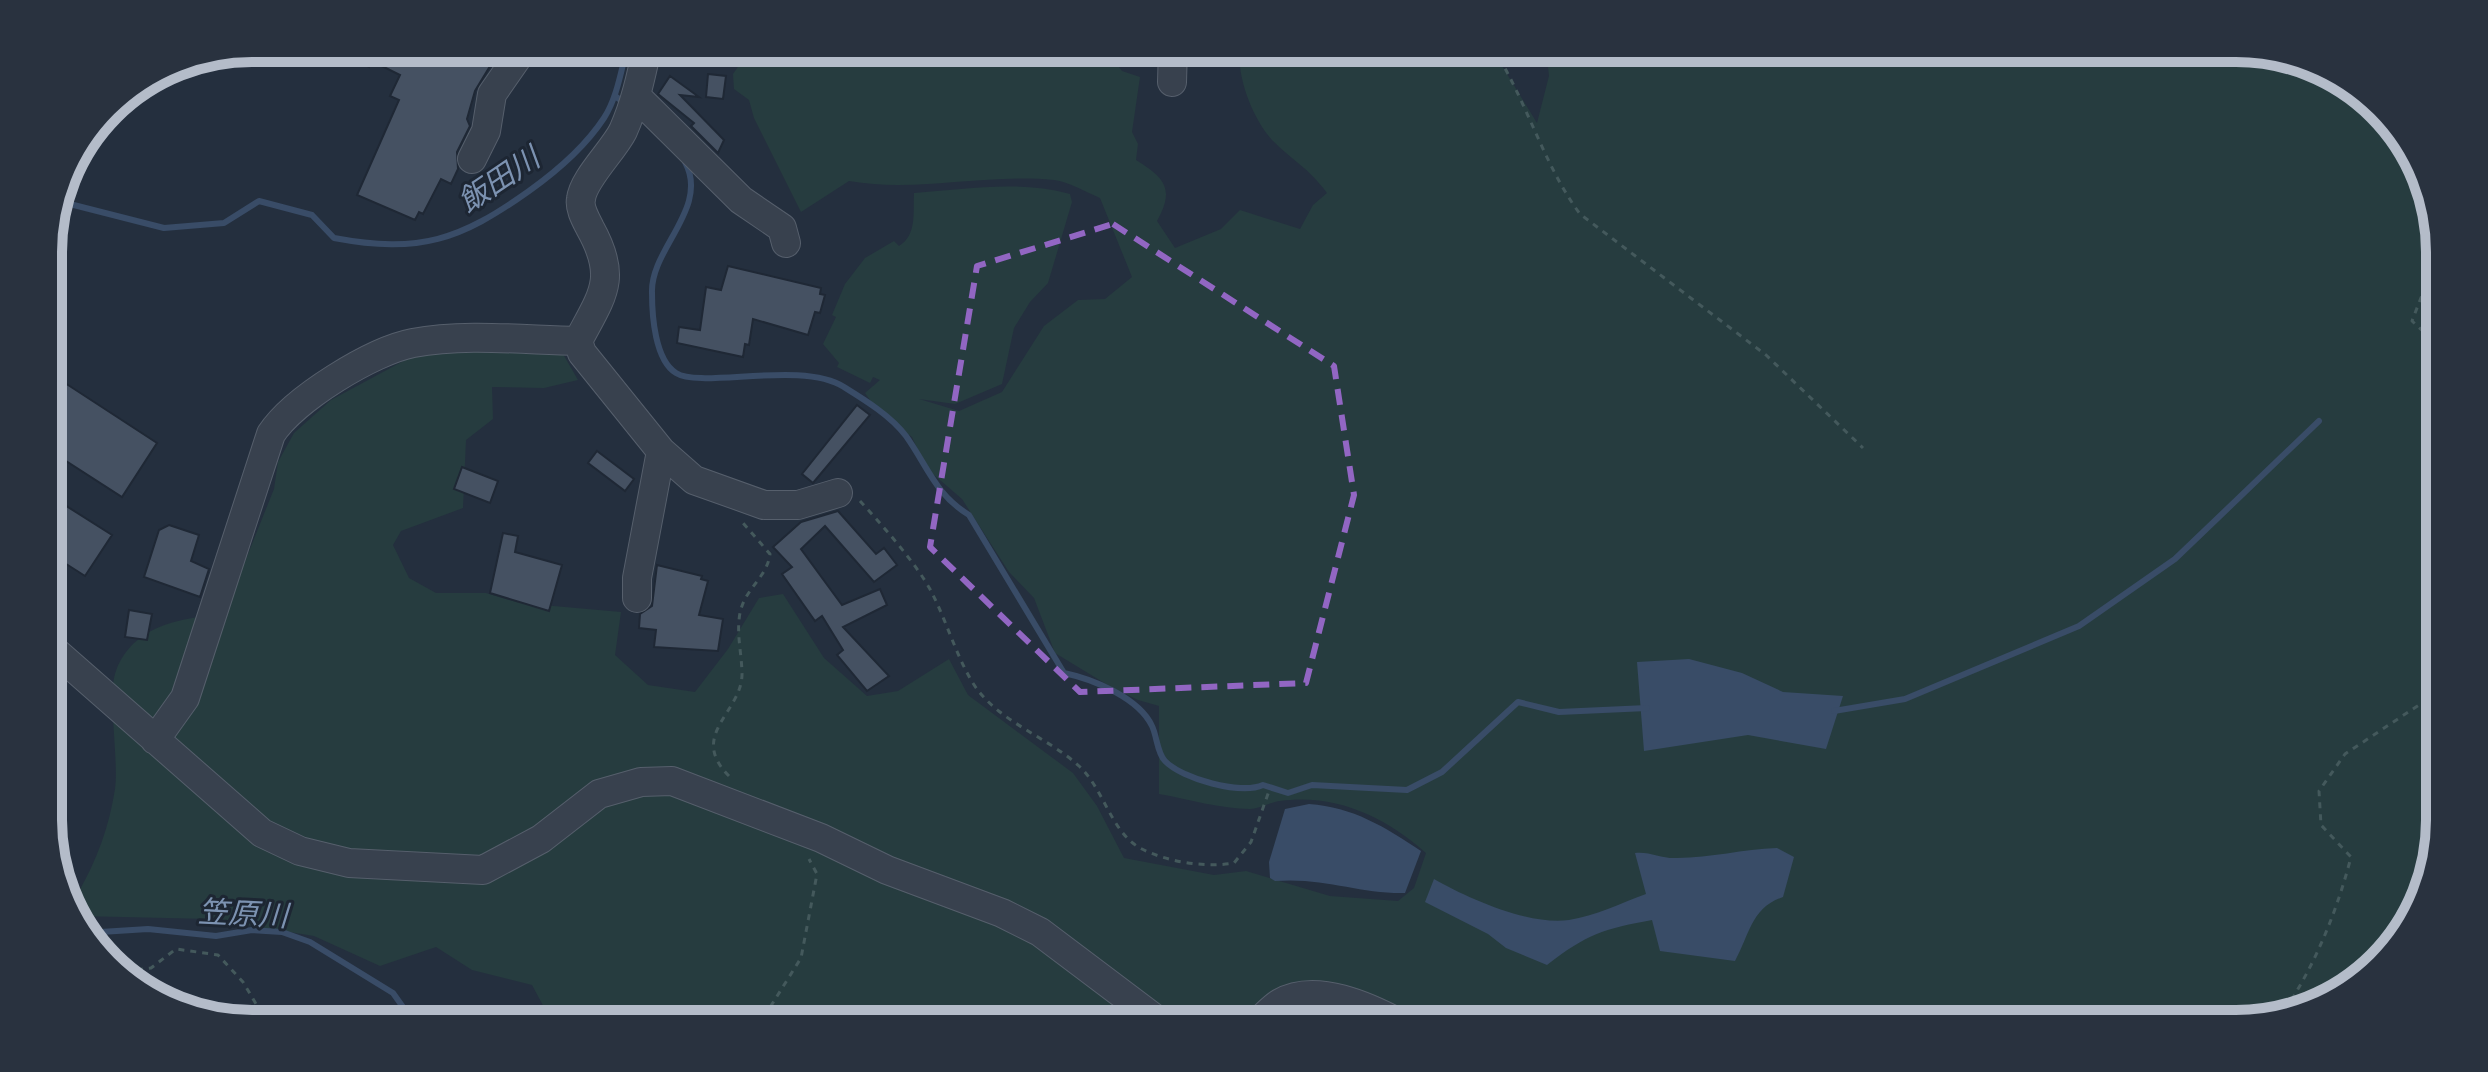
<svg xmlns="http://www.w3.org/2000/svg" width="2488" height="1072" font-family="Poppins,'Noto Sans JP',sans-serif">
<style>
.green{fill:#263c3f}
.water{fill:#394c67}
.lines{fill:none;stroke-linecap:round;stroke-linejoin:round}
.stream{stroke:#394c67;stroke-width:6}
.building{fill:#455162;stroke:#1f2835;stroke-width:2}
.minor-casing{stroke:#565f6c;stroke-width:30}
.path{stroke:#44595c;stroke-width:3;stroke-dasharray:6 6;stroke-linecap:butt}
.minor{stroke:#38414e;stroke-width:28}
.marked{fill:none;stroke:#9266c3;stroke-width:6;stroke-dasharray:16 10;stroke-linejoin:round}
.labels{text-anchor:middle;stroke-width:6;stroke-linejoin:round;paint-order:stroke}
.water-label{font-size:30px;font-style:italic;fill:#7c92b1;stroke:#1d2633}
.rim{fill:none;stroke:#b4bcc9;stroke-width:10}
</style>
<rect width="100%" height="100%" fill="#242f3e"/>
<path class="green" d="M751,48H1104L1122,71L1140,77L1132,132L1138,144L1136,160C1165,178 1175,189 1157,221L1175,248L1221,229L1240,210L1300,229L1313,205L1327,193C1309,168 1293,161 1273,141C1253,120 1236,76 1240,48H1491L1537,123L1549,76L1546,48H2236L2314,63L2398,127L2438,225L2440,821L2425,898L2360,982L2249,1024H553L532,985L472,970L436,947L380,966L314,936L210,919L78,916L70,895L78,893C97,860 109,827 115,789C119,760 107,693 116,671C133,625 181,618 224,614L274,489L278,462L294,433L331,400L422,351L559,347L578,380L544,388L492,387L493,419L466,440L463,508L401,531L393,545L409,578L436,593H486L520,603L621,612L615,655L648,685L695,692L728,649L759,598L783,594L824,658L867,696L898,691L949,659L968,695L1073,773L1097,806L1124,858L1214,875L1246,871L1330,896L1398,901L1414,888L1426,853C1386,817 1335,793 1280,801C1270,802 1260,809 1250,809C1221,809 1188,799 1159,794V706L1138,700L1106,684L1055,653L1034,598L1009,572L962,499L926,468L912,437L879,413L865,393L880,380L873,377L870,383L837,367L839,363L823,344L836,317L832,315L845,284L865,258L894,241L899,246C917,235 913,213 914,193C966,189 1019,180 1070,194L1072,202L1048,283L1030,302L1014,328L1002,384L955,404L919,399L959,411L1002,392L1044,326L1078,300L1105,299L1132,277L1100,198C1086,192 1069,182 1054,180C985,173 917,193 849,181L801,212L754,118L749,100L734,89L733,74Z"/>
<path class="water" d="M1689,659L1742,673L1783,692L1843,696L1826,749L1748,735L1644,751L1637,662Z
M1309,804C1353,807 1385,827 1421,851L1405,893C1360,894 1324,877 1275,881L1270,878L1269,862L1285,809Z
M1777,848L1794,857L1783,897C1751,908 1750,934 1735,961L1660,951L1652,920C1603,929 1587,934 1547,965L1506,948L1488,934L1425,902L1434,879C1467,898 1530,926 1569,920C1595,916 1621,903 1646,894L1635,853C1649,851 1662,859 1677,858C1711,858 1743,849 1777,848Z"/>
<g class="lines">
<path class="stream" d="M615,96L626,104
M685,162C710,208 650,249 652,293C652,316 655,360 676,373C701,389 802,360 844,387C865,400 891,416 906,436C928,467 935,494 969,515L1064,673C1093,679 1139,698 1152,726C1157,736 1157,753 1165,761C1182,779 1241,795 1263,785L1288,793L1312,785L1407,790L1442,772L1518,702L1559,712L1647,708
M58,201L164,228L224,223L259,201L312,215L334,238C420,254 460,240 529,191C557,171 585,147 604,118C617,98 621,71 627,48
M1834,711L1905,699L2079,626L2175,559L2319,421
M85,933L148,929L216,936L252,930L282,932L310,942L393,993L415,1024"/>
</g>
<path class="building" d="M331,48H501L475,91L467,119L470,126L457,152L458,169L451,184L441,179L423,214L419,212L415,220L357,195L399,100L390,96L400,75L372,61L369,67Z
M708,74L726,76L723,99L706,97Z
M670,76L699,97L680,95L724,140L718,153L691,126L694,123L658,94Z
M728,266L821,288L820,294L825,295L820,313L815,312L808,335L753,319L749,345L745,344L743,357L677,343L679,327L700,330L706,287L721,290Z
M65,383L157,443L122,497L49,450V408Z
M857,405L870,415L813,483L802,474Z
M597,451L634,479L625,491L588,463Z
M462,467L498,481L490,503L454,489Z
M49,495L112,535L85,576L49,553Z
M838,511L876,554L884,548L897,565L874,582L825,526L801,549L842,605L880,589L887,605L843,627L889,676L867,691L837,655L843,650L822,616L815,621L782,574L792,567L773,547L801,522Z
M169,525L199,535L191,561L209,569L200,597L144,577L159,530Z
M503,533L518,536L515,552L562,565L549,611L490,593Z
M657,565L702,576L701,579L708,581L699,615L723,619L718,651L654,647L656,630L639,628L640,614L652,606Z
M129,610L152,614L147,640L125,637Z"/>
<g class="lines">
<defs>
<path id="minor" d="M647,48C641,77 635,104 623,131C613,151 583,179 581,199C579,208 586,220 590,228C618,278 603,294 578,341L582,353L661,451L694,480L764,505H798L838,493
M1172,82L1173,48
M637,97L741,200L782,228L786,243
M472,159L486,131L492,94L524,48
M637,598V578L661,451
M49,646L262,833L300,851L349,863L483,870L541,839L599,794L641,782L672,781L821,838L887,870L1002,913L1040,932L1162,1024
M155,740L185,698L271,434C294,399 372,351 413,343C465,333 525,340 578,341
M1256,1024C1264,1017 1272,1008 1280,1003C1316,982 1369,1007 1401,1024"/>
</defs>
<use href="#minor" class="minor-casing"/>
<path class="path" d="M1493,48C1527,101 1543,164 1580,214L1766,355L1863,448
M2438,227L2434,264L2412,321L2439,346
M860,501C882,525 916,563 931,591C946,620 955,652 971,680C995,721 1045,735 1079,766C1104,789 1111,832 1140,848C1166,862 1206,868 1234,863L1251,842L1269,791
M729,776C688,735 741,713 742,675C742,654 736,634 740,613C745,588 767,578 770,554L743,523
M125,971L151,968L176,949L218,955L243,982L268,1024
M2285,1010C2316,963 2337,911 2351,857L2321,825L2319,791L2345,754L2440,691
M754,1024L769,1009L801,958L817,874L809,859"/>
<use href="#minor" class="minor"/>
</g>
<path class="marked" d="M1113,224L1334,366L1354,495L1306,683L1080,692L930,547L977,266Z"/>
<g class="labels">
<g class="water-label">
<text transform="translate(499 180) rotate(-34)" y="10">飯田川</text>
<text transform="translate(243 914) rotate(3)" y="10">笠原川</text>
</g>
</g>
<path d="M0 0H2488V1072H0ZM252 62H2236A190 190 0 0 1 2426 252V820A190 190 0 0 1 2236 1010H252A190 190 0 0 1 62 820V252A190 190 0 0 1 252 62Z" fill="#29323f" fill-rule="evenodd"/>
<path class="rim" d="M252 62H2236A190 190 0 0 1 2426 252V820A190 190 0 0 1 2236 1010H252A190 190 0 0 1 62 820V252A190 190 0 0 1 252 62Z"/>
</svg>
